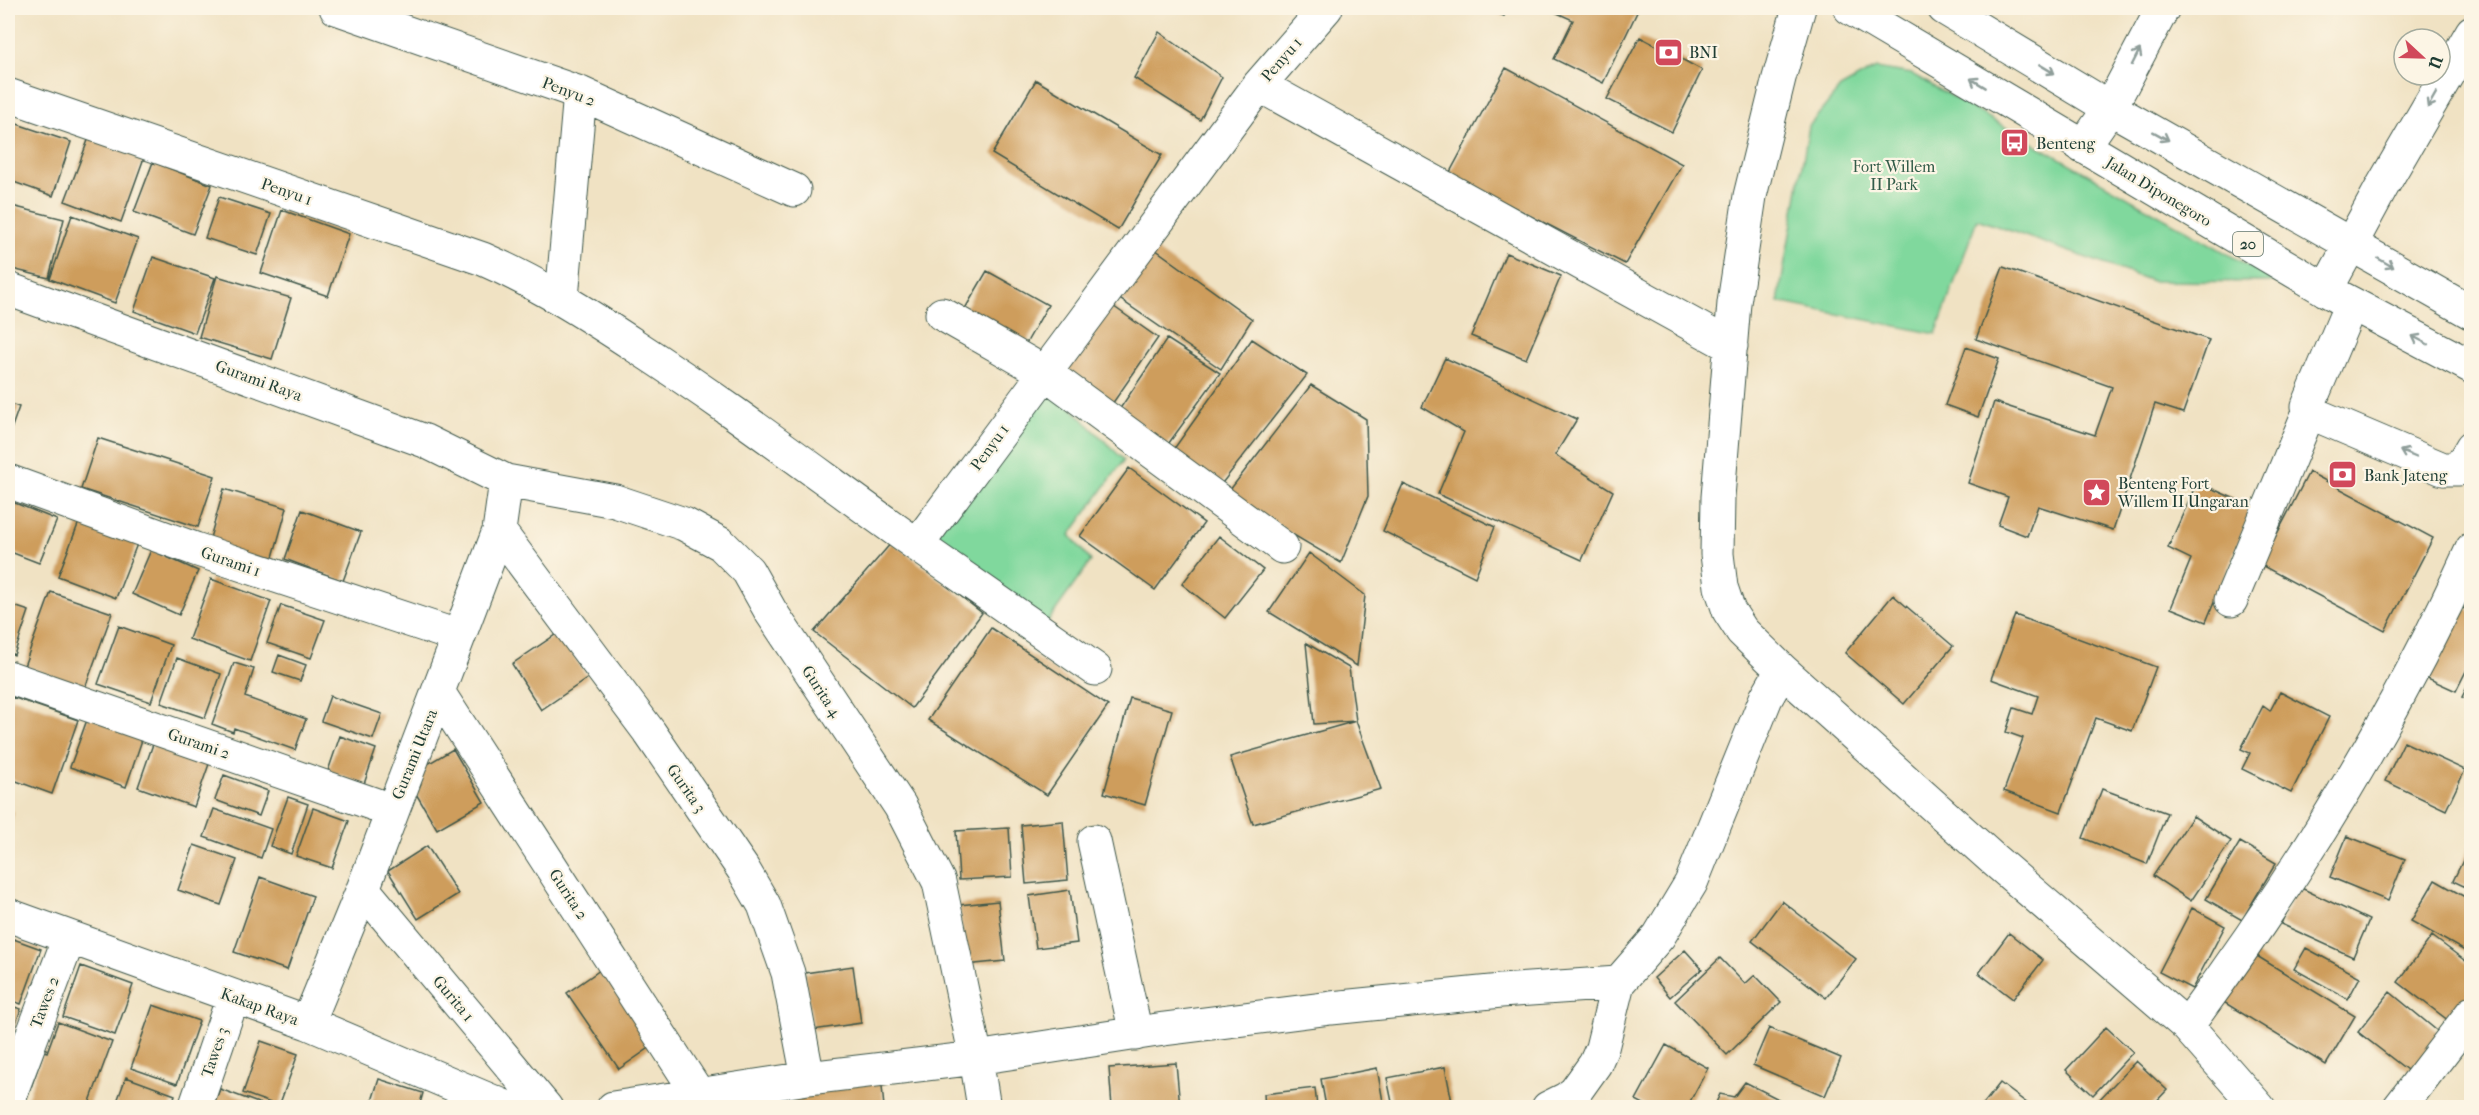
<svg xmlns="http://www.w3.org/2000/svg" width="2479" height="1115" font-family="'IM FELL French Canon',serif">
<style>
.green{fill:#80d89d;stroke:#508a68;stroke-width:1.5}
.building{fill:#ce9d5b}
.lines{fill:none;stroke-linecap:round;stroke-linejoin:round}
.minor-casing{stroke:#3e5649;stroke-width:35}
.highway-casing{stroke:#3e5649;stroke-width:35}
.minor{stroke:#fff;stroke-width:33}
.highway{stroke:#fff;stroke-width:33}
.oneway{stroke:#8f9e9a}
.labels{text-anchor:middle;stroke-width:4.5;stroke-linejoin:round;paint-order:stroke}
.shield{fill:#fcf5e5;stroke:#617469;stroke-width:1.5}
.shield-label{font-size:15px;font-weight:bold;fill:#1f3d34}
.poi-label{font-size:16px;fill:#1f3d34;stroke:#fcf5e5;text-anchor:start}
.street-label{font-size:16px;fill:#1f3d34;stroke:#fcf5e5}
.park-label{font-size:16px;fill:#325c49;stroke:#fcf5e5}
</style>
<rect width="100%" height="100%" fill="#fcf5e5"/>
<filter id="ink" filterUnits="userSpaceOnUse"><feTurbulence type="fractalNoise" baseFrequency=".0167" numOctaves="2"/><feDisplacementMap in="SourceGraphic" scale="12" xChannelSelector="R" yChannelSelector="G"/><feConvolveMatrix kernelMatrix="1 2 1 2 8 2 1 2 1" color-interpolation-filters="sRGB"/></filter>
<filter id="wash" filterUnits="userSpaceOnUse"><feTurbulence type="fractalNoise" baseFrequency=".008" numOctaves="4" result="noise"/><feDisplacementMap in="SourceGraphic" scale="24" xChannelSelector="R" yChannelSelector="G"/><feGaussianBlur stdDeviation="1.35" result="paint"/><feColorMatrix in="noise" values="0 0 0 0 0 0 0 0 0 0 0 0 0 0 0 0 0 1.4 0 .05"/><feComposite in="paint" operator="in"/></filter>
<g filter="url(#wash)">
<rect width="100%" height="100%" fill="#f0e2c3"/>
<path class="green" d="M1876,68L1912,74L2277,282L2152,281L1977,219L1936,334L1778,302L1809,126L1840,88Z
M1050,387L1124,460L1070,535L1091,561L1046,624L931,538Z"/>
<g id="blocks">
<path class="building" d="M1485,8H1508L1504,16Z
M1546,8H1639L1603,83L1554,59L1573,20Z
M1159,32L1222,77L1200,120L1134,78Z
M1640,37L1702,70L1672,132L1607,99Z
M1506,68L1682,164L1625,264L1449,174Z
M1036,80L1162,155L1118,230L992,154Z
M8,121L71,142L53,196L8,180Z
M90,135L145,155L121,222L65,201Z
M153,162L212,185L193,234L134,212Z
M219,197L271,214L257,255L205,238Z
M8,205L64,219L49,278L8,268Z
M282,210L349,234L328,296L261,273Z
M72,215L138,239L115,303L50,279Z
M1152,247L1252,319L1221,369L1114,295Z
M1506,253L1561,276L1526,359L1471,336Z
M153,257L215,278L195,333L134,311Z
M2003,267L2209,340L2183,413L2155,404L2113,530L2038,506L2027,536L1998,525L2008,497L1968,483L1994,402L2095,435L2112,387L1976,339Z
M987,271L1048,305L1024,347L963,312Z
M217,276L291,298L272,359L199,337Z
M1110,304L1158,338L1110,407L1057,370Z
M1167,339L1220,373L1166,447L1117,413Z
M1252,339L1307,375L1219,487L1171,453Z
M1966,347L1999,359L1978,417L1945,405Z
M1445,358L1577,419L1555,455L1613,491L1582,560L1438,494L1464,432L1422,407Z
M1311,385L1366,419L1368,496L1341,563L1226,495Z
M8,403L19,407L8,438Z
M98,438L215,476L198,527L81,489Z
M1129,468L1204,523L1155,590L1080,536Z
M2309,472L2433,538L2385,631L2261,565Z
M2197,482L2253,507L2206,622L2171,608L2191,559L2168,548Z
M1403,484L1495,527L1475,577L1383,531Z
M224,489L287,508L271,564L208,545Z
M10,501L57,520L39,563L8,551V506Z
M302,510L361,532L343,581L285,559Z
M79,522L137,544L116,598L58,576Z
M1219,536L1263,570L1225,618L1182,584Z
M892,542L982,613L912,708L814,632Z
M151,550L198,571L179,615L132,594Z
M1309,553L1365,595L1357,666L1269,612Z
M211,579L271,601L250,661L189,639Z
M51,592L112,613L85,688L24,666Z
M1893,595L1953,646L1904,704L1845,653Z
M8,604L29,611L14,655L8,652Z
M281,605L325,620L311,658L267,643Z
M2456,605L2472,612V659L2456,691L2423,676Z
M2015,615L2156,667L2132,731L2096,718L2061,812L2004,791L2023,738L2006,732L2014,708L2032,714L2038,696L1991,679Z
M119,626L171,645L151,702L98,684Z
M991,628L1108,706L1047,795L928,720Z
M558,633L588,678L541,710L512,664Z
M1306,643L1349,668L1356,721L1314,724Z
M279,655L306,665L300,681L273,672Z
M177,658L221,674L205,718L161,703Z
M234,663L254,669L245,697L306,719L295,750L234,728L233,732L212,724Z
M2472,677V701L2462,697Z
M2280,692L2329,717L2291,793L2242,769L2250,753L2241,749L2263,706L2270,711Z
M330,696L382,714L373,739L321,721Z
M12,697L78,720L52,794L8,778V710Z
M1130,698L1172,710L1145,805L1104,793Z
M88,717L143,737L126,787L70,767Z
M1356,721L1381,789L1253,824L1230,757Z
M340,736L376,749L364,784L328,771Z
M2404,742L2465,770L2446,810L2385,781Z
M153,744L209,764L194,807L138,787Z
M453,749L484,802L437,829L406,777Z
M224,775L268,791L259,816L215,800Z
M2102,789L2167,813L2147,864L2083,838Z
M288,797L308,804L291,854L270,846Z
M313,808L349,821L332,868L296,856Z
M214,809L271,829L261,858L204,837Z
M8,810L14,812L8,830Z
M2193,816L2231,841L2191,901L2153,876Z
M1063,821L1068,880L1026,884L1021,825Z
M1009,828L1012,877L959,880L956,831Z
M2347,836L2405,859L2388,901L2330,877Z
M2240,842L2276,863L2242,920L2206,899Z
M2472,842V890L2453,881Z
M194,845L237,860L221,905L178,890Z
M427,846L458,894L418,919L388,871Z
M260,877L313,896L287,970L234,952Z
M2435,880L2472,901V955L2411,921Z
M2297,886L2369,920L2353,957L2281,924Z
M1070,890L1077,943L1036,948L1029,896Z
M998,901L1005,961L965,965L959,905Z
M1782,901L1856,959L1826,998L1752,941Z
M2192,908L2225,926L2192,989L2159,972Z
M2009,933L2043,960L2013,999L1979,973Z
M2432,936L2472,966V998L2453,1024L2398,982Z
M8,937L41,949L21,1004L8,999Z
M2306,948L2360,977L2348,999L2294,969Z
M1685,950L1702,969L1670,997L1654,978Z
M2252,953L2355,1016L2326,1065L2222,1001Z
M1720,958L1745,984L1755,975L1781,1002L1727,1055L1675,1001Z
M81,966L133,985L115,1035L63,1017Z
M853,966L861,1023L813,1030L805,973Z
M603,968L655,1044L619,1069L567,993Z
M2390,992L2441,1034L2411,1073L2358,1032Z
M8,1005L21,1009L8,1045Z
M153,1005L199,1021L177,1084L131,1068Z
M58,1022L112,1042L88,1107H24L44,1051L47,1052Z
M2106,1027L2133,1052L2093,1095L2066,1070Z
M1769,1028L1841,1058L1825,1096L1753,1065Z
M261,1041L298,1054L279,1106L243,1093Z
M1666,1045L1708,1068L1687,1107H1649L1636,1100Z
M2136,1061L2167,1090L2151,1107H2097L2094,1105Z
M1176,1063L1180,1107H1112L1109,1068Z
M1445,1067L1453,1107H1393L1387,1078Z
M1377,1068L1384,1107H1326L1321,1079Z
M881,1076L884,1107H758L756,1091Z
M126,1077L175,1095L171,1107H115Z
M379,1079L423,1093L419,1107H370Z
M1745,1082L1794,1107H1714L1720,1094L1734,1097Z
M2000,1083L2032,1107H1981Z
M1315,1088L1317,1107H1265L1264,1094Z
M220,1089L261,1104L260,1107H213Z"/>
</g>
</g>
<g filter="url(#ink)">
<use href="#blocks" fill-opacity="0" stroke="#3e5649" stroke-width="1.5"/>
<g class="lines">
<defs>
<path id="minor" d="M336,8L580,93L794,190
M1799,8L1779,78L1750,196L1734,303L1718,497L1717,554L1721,587L1729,611L1742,631L1782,670L1993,859L2187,1026L2259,1108
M1259,85L1731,346
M8,95L483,259C538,283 587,314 637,347C733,409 824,479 917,545L1259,85L1326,8
M2083,147L2110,108L2163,8
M8,289L425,441L506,481L615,501L684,524L721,544L748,571L771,612L900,806L939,882L976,1058L984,1108
M2326,290L2383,185L2472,32
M562,298L580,93
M2351,304L2308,406L2309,412L2443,469H2459L2472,447
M942,314L1044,372L1282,547
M8,481L195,549L457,636
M499,531L650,733L743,869L764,905L788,973L808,1078
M917,545L1095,669
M2231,600L2309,412
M8,677L391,810
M438,692L699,1095
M1094,841L1136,1034
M363,889L546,1108
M8,915L308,1023L508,1108
M308,1023L363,889L499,531L506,481
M2187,1026C2297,877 2395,719 2472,549
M8,1100L69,938
M195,1108L233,997
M613,1108L808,1078L976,1058L1164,1029L1331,1008L1501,991L1618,983
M1548,1108L1566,1099L1575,1092L1595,1064L1602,1048L1618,983L1659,936L1691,883L1766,698L1782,670
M2399,1108L2472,1013"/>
<path id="highway" d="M1850,8L2326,290L2472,367
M1944,8L2110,108L2472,313"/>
</defs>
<use href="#minor" class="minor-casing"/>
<use href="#highway" class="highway-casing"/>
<use href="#minor" class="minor"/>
<use href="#highway" class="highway"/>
</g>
<defs><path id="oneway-shaft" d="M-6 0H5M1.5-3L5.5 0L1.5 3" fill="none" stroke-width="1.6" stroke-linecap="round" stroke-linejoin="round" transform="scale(1.5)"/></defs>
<g class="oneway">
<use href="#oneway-shaft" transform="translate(2136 57) rotate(-63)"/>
<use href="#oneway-shaft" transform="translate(2047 69) rotate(31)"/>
<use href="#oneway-shaft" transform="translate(1978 83) rotate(-149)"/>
<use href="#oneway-shaft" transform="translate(2432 100) rotate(120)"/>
<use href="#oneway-shaft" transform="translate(2161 136) rotate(29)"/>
<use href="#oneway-shaft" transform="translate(2386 263) rotate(30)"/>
<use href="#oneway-shaft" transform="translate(2420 340) rotate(-152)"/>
<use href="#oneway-shaft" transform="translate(2408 454) rotate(-157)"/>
</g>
</g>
<defs>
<symbol id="bank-square" viewBox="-11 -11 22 22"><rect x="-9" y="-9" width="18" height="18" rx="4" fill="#d1495b" stroke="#fcf5e5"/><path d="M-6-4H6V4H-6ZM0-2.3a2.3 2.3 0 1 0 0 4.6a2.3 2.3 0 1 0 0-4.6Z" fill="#fff"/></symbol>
<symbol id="bus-square" viewBox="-11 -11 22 22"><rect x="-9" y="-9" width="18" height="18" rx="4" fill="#d1495b" stroke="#fcf5e5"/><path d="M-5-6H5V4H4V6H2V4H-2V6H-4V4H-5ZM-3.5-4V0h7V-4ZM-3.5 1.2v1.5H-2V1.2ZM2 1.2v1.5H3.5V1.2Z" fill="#fff"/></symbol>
<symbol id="sight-square" viewBox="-11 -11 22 22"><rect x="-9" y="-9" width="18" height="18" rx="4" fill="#d1495b" stroke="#fcf5e5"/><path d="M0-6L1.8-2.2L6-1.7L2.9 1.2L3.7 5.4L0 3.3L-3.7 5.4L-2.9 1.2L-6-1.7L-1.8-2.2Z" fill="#fff"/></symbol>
</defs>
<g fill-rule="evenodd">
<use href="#bank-square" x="1652" y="36" width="33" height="33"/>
<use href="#bus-square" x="1998" y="126" width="33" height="33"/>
<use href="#bank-square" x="2326" y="458" width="33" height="33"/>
<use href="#sight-square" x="2080" y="476" width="33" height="33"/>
</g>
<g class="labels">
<rect class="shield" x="2233" y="232" width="30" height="24" rx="4.5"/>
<g class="shield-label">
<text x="2248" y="249">20</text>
</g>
<g class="poi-label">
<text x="1689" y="58">BNI</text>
<text x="2036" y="149">Benteng</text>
<text x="2364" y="481">Bank Jateng</text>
<text x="2118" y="489">Benteng Fort<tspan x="2118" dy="18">Willem II Ungaran</tspan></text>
</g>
<g class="street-label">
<text transform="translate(1281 59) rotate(-49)" y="6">Penyu 1</text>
<text transform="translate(569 91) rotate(21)" y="6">Penyu 2</text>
<text transform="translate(287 191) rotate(19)" y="6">Penyu 1</text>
<text transform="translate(2159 191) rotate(31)" y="6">Jalan Diponegoro</text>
<text transform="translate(259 380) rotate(20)" y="6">Gurami Raya</text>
<text transform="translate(989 447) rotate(-54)" y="6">Penyu 1</text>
<text transform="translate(231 561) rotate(19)" y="6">Gurami 1</text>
<text transform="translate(822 691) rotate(57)" y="6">Gurita 4</text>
<text transform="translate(199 743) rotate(19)" y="6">Gurami 2</text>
<text transform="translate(414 754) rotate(-68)" y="6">Gurami Utara</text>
<text transform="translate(687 788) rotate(55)" y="6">Gurita 3</text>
<text transform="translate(569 894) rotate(57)" y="6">Gurita 2</text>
<text transform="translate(454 998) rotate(50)" y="6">Gurita 1</text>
<text transform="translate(44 1002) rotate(-69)" y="6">Tawes 2</text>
<text transform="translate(260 1006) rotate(20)" y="6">Kakap Raya</text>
<text transform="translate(214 1052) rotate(-71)" y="6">Tawes 3</text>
</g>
<g class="park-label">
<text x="1894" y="172">Fort Willem<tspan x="1894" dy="18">II Park</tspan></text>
</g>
</g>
<rect width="2479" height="1115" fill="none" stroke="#fcf5e5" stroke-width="30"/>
<g transform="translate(2422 57) rotate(112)"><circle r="28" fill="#fcf5e5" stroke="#a4ab9e" stroke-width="1.5"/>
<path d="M0-4.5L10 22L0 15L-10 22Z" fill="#d1495b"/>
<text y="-9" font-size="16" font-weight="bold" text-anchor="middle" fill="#1f3d34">U</text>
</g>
</svg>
